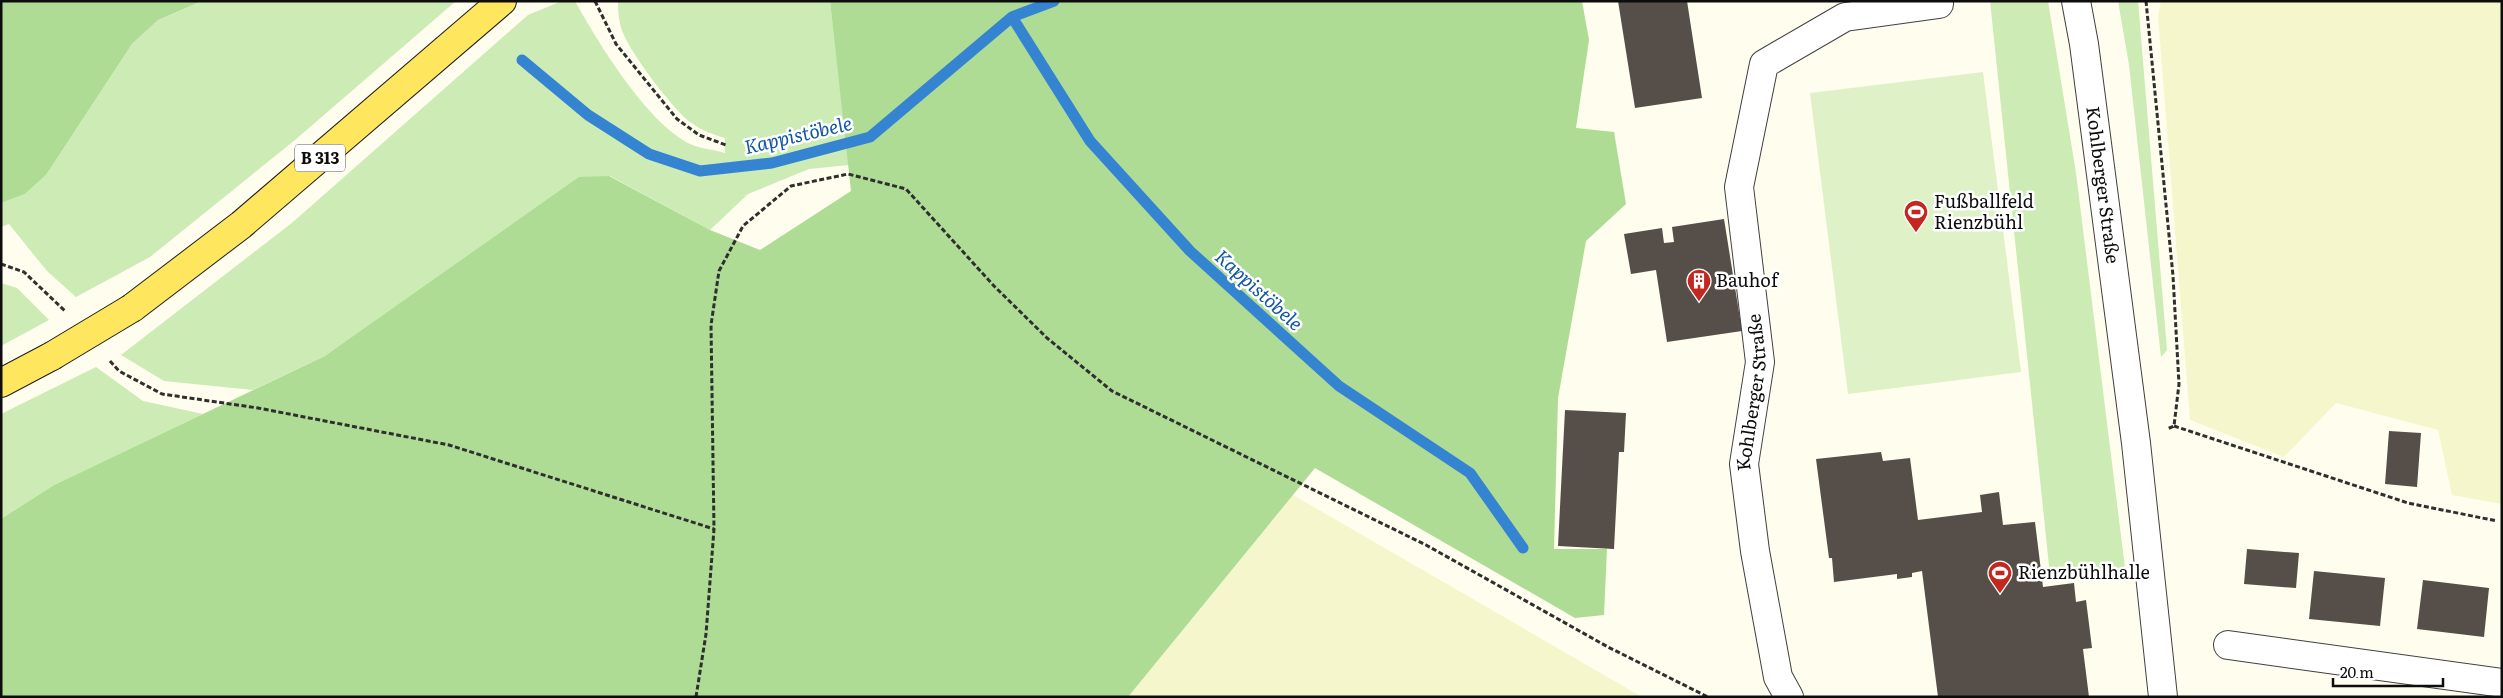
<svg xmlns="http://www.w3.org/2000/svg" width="2503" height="698" font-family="Literata,serif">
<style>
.farmland{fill:#f6f6cc}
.green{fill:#ccebb5}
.forest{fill:#aedc94}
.pitch{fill:#dff2c7}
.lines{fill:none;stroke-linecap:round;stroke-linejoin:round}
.stream{stroke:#3484d2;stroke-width:11}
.building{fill:#564f49}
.minor-casing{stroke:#404040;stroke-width:30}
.major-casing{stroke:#1e1e1e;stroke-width:30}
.path{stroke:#2f2f2f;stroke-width:3;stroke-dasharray:5 2.5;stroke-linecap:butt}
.minor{stroke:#fff;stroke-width:28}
.major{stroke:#fee65e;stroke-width:28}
.major-bridge-casing{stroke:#1e1e1e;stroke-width:30;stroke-linecap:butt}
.major-bridge{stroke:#fee65e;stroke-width:28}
.labels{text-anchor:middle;stroke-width:5;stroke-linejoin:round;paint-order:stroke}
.shield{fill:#fff;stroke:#565656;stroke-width:1}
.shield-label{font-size:16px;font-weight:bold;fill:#0d0d0d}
.street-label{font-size:18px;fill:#0d0d0d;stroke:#fff}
.poi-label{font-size:18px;fill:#0d0d0d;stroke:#fff;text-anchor:start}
.water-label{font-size:19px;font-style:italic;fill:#1156a4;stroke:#fff}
</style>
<rect width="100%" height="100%" fill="#fffded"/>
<path class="farmland" d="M2161,1H2502V504L2452,495L2438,430L2336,403L2284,457L2190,420L2158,16Z
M1293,495L1642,697H1128Z"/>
<path class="green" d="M202,1H456L295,140L150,257L76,297L47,271L9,224L1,227V203L25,194L46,175L132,44L158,20Z
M562,1H575C597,41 651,130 695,146C704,149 715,150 725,153V138C710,134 696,128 684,117C666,99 635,59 624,35C619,25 618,13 618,1H830L849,165L809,169L748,194L710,230L610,176L325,356L253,390L164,381L121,355L293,222L528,15Z
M1990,1H2048L2076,173L2126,576L2050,575Z
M2118,1H2138L2167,350L2161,357L2129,65Z
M1,283L17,288L49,320L1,346Z
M96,367L143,401L203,414L54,485L1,519V414Z"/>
<path class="forest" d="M1,1H202L158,20L132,44L46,175L25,194L1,203Z
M830,1H1582L1589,40L1576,128L1614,132L1626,204L1586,241L1558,398L1554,549H1607L1604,615L1575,618L1315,468L1128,697H1V519L54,485L325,356L579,177L609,176L710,230L760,250L851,191Z"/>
<path class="pitch" d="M1983,72L2021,372L1848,394L1810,93Z"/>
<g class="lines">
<path class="stream" d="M1012,17L1090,141L1190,251L1339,386L1470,473L1523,548
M522,60L588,115L649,154L700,171L772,163L870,137L1012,17L1054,1"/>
</g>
<path class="building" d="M1618,1H1687L1702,98L1635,108Z
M1724,219L1742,331L1667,342L1656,270L1631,274L1624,234L1662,228L1664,243L1674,242L1672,227Z
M1565,410L1626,413L1624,452H1619L1614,549L1558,546Z
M2389,431L2421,433L2417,487L2385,484Z
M1881,452L1883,461L1910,458L1918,520L1982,512L1980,495L1999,492L2003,525L2035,522L2043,587L2074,583L2076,602L2086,600L2092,648L2083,649L2089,697H1938L1922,571L1912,573V577L1897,579V574L1834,582L1832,558H1829L1816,459Z
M2247,549L2299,553L2296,588L2244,584Z
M2314,571L2385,578L2380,626L2309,619Z
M2423,580L2489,588L2484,637L2417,629Z"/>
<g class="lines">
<defs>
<g id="minor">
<path id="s1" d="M2076,1L2084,44L2136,443L2163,697"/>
<path d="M2228,645L2502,683"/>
<path id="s2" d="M1789,697L1778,677L1755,551L1744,464L1760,362L1739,187L1764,64L1845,17L1939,4"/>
</g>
<path id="major" d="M132,308L241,225L502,1
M1,383L52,356"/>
</defs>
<use href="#minor" class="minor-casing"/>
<use href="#major" class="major-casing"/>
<path class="path" d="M595,1L616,44L677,119L699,135L726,145
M2146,1L2173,276L2179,384L2174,426L2167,429
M1,264L24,272L65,311
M110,361L119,371L162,394L258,408L449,445L714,529
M2174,426L2408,503L2497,521
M696,697L706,634L714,529L711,325L719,271L743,226L791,186L848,174L906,189L994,286L1047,338L1112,391L1426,545L1608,647L1708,697"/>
<use href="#minor" class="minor"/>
<use href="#major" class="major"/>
<defs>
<path id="major-bridge" d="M52,356L132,308"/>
</defs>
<use href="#major-bridge" class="major-bridge-casing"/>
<use href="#major-bridge" class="major-bridge"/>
</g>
<defs>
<symbol id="stadium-pin" viewBox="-11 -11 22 30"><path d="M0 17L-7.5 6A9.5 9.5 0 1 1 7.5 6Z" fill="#c32720" stroke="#fff"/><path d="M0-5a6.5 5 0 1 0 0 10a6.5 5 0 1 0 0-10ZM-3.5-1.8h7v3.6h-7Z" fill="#fff"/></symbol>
<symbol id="building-pin" viewBox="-11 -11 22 30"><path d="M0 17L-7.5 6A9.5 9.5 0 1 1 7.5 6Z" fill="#c32720" stroke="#fff"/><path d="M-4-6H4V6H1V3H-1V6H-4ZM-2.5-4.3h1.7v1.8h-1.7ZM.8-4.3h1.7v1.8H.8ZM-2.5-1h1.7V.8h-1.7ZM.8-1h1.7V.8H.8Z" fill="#fff"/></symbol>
</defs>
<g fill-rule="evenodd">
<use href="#stadium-pin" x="1902" y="198" width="28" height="38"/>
<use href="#building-pin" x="1685" y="267" width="28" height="38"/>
<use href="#stadium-pin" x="1986" y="559" width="28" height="38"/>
</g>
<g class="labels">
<rect class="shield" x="295" y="144.5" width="50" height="27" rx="4"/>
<g class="shield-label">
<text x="320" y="164">B 313</text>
</g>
<g class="street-label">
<text dy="6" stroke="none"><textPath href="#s1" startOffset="186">Kohlberger Straße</textPath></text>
<text dy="6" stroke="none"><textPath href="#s2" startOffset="311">Kohlberger Straße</textPath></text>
</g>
<g class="poi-label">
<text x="1934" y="208">Fußballfeld<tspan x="1934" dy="21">Rienzbühl</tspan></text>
<text x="1716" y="287">Bauhof</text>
<text x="2018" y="579">Rienzbühlhalle</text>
</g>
<g class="water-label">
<text transform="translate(798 135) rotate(-13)" y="7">Kappistöbele</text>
<text transform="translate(1259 290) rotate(42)" y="7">Kappistöbele</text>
</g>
</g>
<rect width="2503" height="698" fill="none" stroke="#0d0d0d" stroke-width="5"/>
<path d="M2333 678v8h110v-8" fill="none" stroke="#0d0d0d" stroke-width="2.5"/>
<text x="2340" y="678" font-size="15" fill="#0d0d0d" stroke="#ffffff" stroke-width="4" paint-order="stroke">20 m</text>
</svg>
